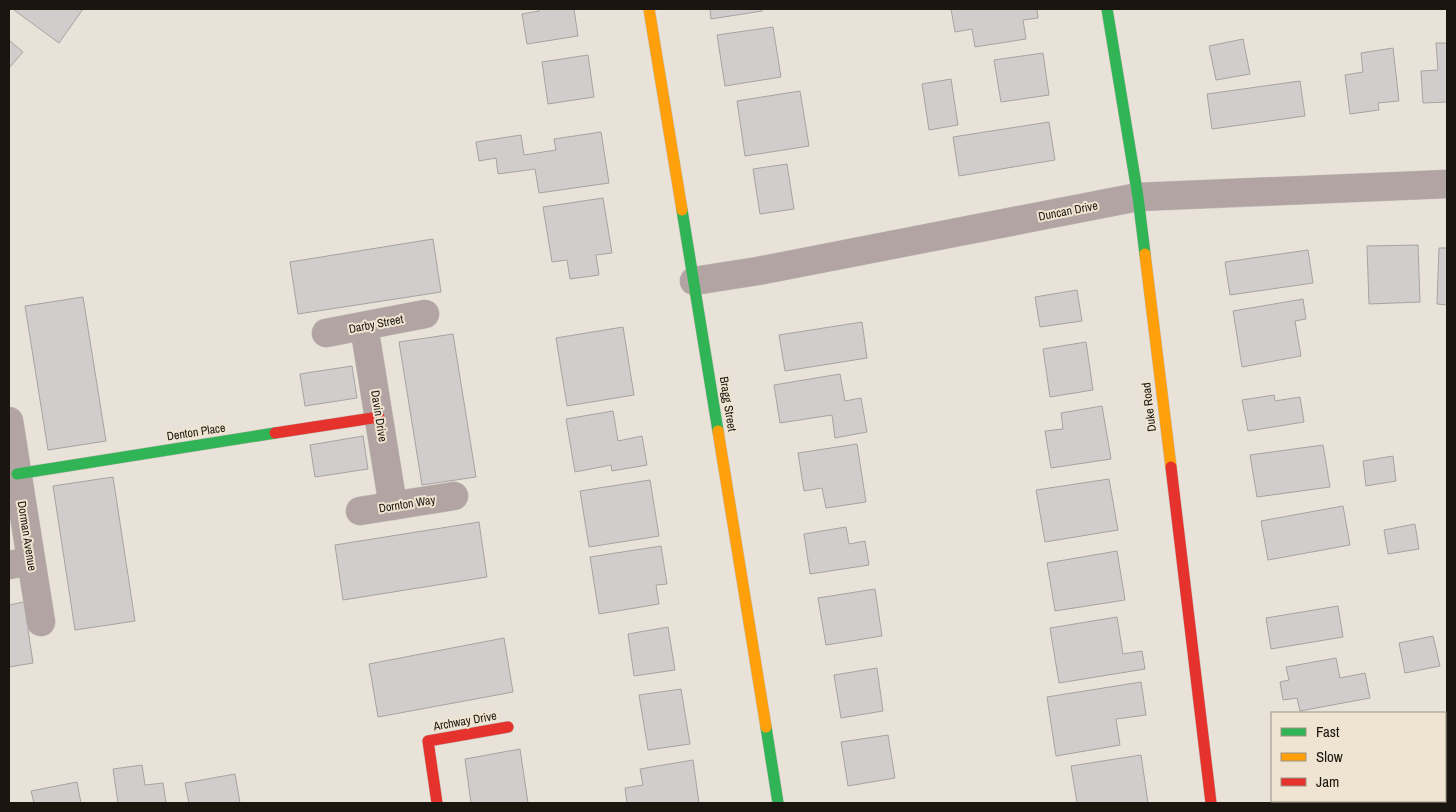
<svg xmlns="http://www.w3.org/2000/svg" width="1456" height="812" font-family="'Archivo Narrow',sans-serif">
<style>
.building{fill:#d1cdcc;stroke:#a7a3a2}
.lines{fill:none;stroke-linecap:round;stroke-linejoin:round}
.street-casing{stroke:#c1bcb5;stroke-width:29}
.fast-casing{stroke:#c1bcb5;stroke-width:12}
.slow-casing{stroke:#c1bcb5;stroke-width:12}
.jam-casing{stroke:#c1bcb5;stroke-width:12}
.street{stroke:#b1a4a2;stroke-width:28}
.fast{stroke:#30b455;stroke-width:11}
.slow{stroke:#ff9f0a;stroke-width:11}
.jam{stroke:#e5322d;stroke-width:11}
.labels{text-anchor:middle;stroke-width:4;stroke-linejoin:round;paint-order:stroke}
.street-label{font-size:12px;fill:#1a160f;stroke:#efe4d1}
</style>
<rect width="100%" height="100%" fill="#e8e2d8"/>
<path class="building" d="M15,9H83L59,43L14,10Z
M539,9H574L578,36L527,44L522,14L539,11Z
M710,9H761L762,11L711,19Z
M951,9H1037L1038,18L1023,20L1026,39L975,47L972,29L955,32Z
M773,27L781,77L725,86L717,35Z
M1243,39L1250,74L1216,80L1209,46Z
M9,40L23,52L9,68Z
M1436,43H1447V102L1423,103L1421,71L1438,70Z
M1393,48L1399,101L1378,103L1379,110L1350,114L1345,75L1363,72L1361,53Z
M1043,53L1049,95L1001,102L994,60Z
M588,55L594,97L548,104L542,62Z
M951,79L958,125L929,130L922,84Z
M1300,81L1305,116L1212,129L1207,94Z
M800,91L809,146L745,156L737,101Z
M1049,122L1055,160L959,176L953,137Z
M601,132L609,183L539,193L535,169L498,174L496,158L479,161L476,142L521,135L524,155L556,150L554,139Z
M787,164L794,209L760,214L753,169Z
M603,198L612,253L596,255L599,275L570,279L567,260L552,262L543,207Z
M433,239L441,292L298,314L290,262Z
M1418,245L1420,302L1369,304L1367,246Z
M1439,248H1447V305L1437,304Z
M1308,250L1313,283L1230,295L1225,262Z
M1077,290L1082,321L1040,327L1035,297Z
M83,297L106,441L48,450L25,306Z
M1303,299L1306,319L1295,321L1301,356L1242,367L1233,311Z
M862,322L867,358L785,371L779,335Z
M623,327L634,395L567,406L556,338Z
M453,334L476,477L422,485L399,342Z
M1086,342L1093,390L1050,397L1043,349Z
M352,366L357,398L305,406L300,374Z
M840,374L845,401L861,398L867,432L835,438L832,415L780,423L774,385Z
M1274,395L1275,401L1300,397L1304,422L1248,431L1242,400Z
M1102,406L1111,459L1051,468L1045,431L1063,429L1061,413Z
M613,411L618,441L642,436L647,465L612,471L611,465L575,472L566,419Z
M363,436L368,469L315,477L310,445Z
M857,444L866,502L826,508L822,488L804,491L798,453Z
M1323,445L1330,487L1257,497L1250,455Z
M1393,456L1396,481L1366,486L1363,461Z
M113,477L135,621L75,630L53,486Z
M1109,479L1118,530L1045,542L1036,490Z
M650,480L659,536L589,547L580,491Z
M1343,506L1350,545L1268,560L1261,521Z
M479,522L487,577L343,600L335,545Z
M1415,524L1419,549L1388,554L1384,530Z
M846,527L849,544L865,541L869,565L810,574L804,534Z
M661,546L667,584L656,585L659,604L599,614L590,557Z
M1117,551L1125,600L1055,611L1047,563Z
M875,589L882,636L826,645L818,598Z
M24,602L33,663L9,667V605Z
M1338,606L1343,637L1271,649L1266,618Z
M1117,617L1123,654L1142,651L1145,669L1059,683L1050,628Z
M668,627L675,670L634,676L628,634Z
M1433,636L1440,666L1405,673L1399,643Z
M504,638L513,692L378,717L369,664Z
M1336,658L1340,678L1365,673L1370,698L1300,711L1297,698L1283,700L1280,682L1289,680L1286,667Z
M877,668L883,711L841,718L834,675Z
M1141,682L1146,715L1116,719L1120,745L1056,756L1047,697Z
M681,689L690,744L648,750L639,695Z
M888,735L895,778L848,786L841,742Z
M520,749L528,803H471L465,759Z
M1141,755L1148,803H1077L1071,766Z
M693,760L699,803H627L625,788L643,785L640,769Z
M142,765L145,785L163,783L166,803H118L113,769Z
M235,774L240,803H189L185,783Z
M77,782L81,803H34L31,791Z
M1310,801H1405V803H1293Z"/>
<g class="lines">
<defs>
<path id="street" d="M694,281L758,271L1138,197L1447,184
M364,326L393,506
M326,333L425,314
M9,421L41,622
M360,511L454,496
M9,565L31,561"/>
<path id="fast" d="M1107,9L1138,197L1145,254
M682,210L718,431
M17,474L275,433
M766,727L778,803"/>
<path id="slow" d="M649,9L682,210
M1145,254L1171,467
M718,431L766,727"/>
<path id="jam" d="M275,433L379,417
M1171,467L1211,803
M437,803L428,741L508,727"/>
</defs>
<use href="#street" class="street-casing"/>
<use href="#fast" class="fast-casing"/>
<use href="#slow" class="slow-casing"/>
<use href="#jam" class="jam-casing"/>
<use href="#street" class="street"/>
<use href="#fast" class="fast"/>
<use href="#slow" class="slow"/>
<use href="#jam" class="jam"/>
</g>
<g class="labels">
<g class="street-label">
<text transform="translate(1068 211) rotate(-11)" y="4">Duncan Drive</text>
<text transform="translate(376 324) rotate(-11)" y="4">Darby Street</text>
<text transform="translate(728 404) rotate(81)" y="4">Bragg Street</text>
<text transform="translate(1149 407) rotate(-97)" y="4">Duke Road</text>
<text transform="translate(379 416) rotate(81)" y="4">Davin Drive</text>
<text transform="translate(196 432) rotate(-9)" y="4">Denton Place</text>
<text transform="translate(407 504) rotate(-9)" y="4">Dornton Way</text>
<text transform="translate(27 536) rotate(81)" y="4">Dorman Avenue</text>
<text transform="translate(465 721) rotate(-10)" y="4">Archway Drive</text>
</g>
</g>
<rect width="1456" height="812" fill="none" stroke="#1a160f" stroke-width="20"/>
<rect x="1271" y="712" width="175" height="90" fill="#efe4d1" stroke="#9a9283"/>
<rect x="1281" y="728" width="25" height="8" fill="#30b455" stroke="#9a9283"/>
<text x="1316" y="737" font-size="15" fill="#1a160f">Fast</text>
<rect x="1281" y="753" width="25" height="8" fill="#ff9f0a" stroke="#9a9283"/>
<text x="1316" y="762" font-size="15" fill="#1a160f">Slow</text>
<rect x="1281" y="778" width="25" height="8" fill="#e5322d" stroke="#9a9283"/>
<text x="1316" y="787" font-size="15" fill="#1a160f">Jam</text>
</svg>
